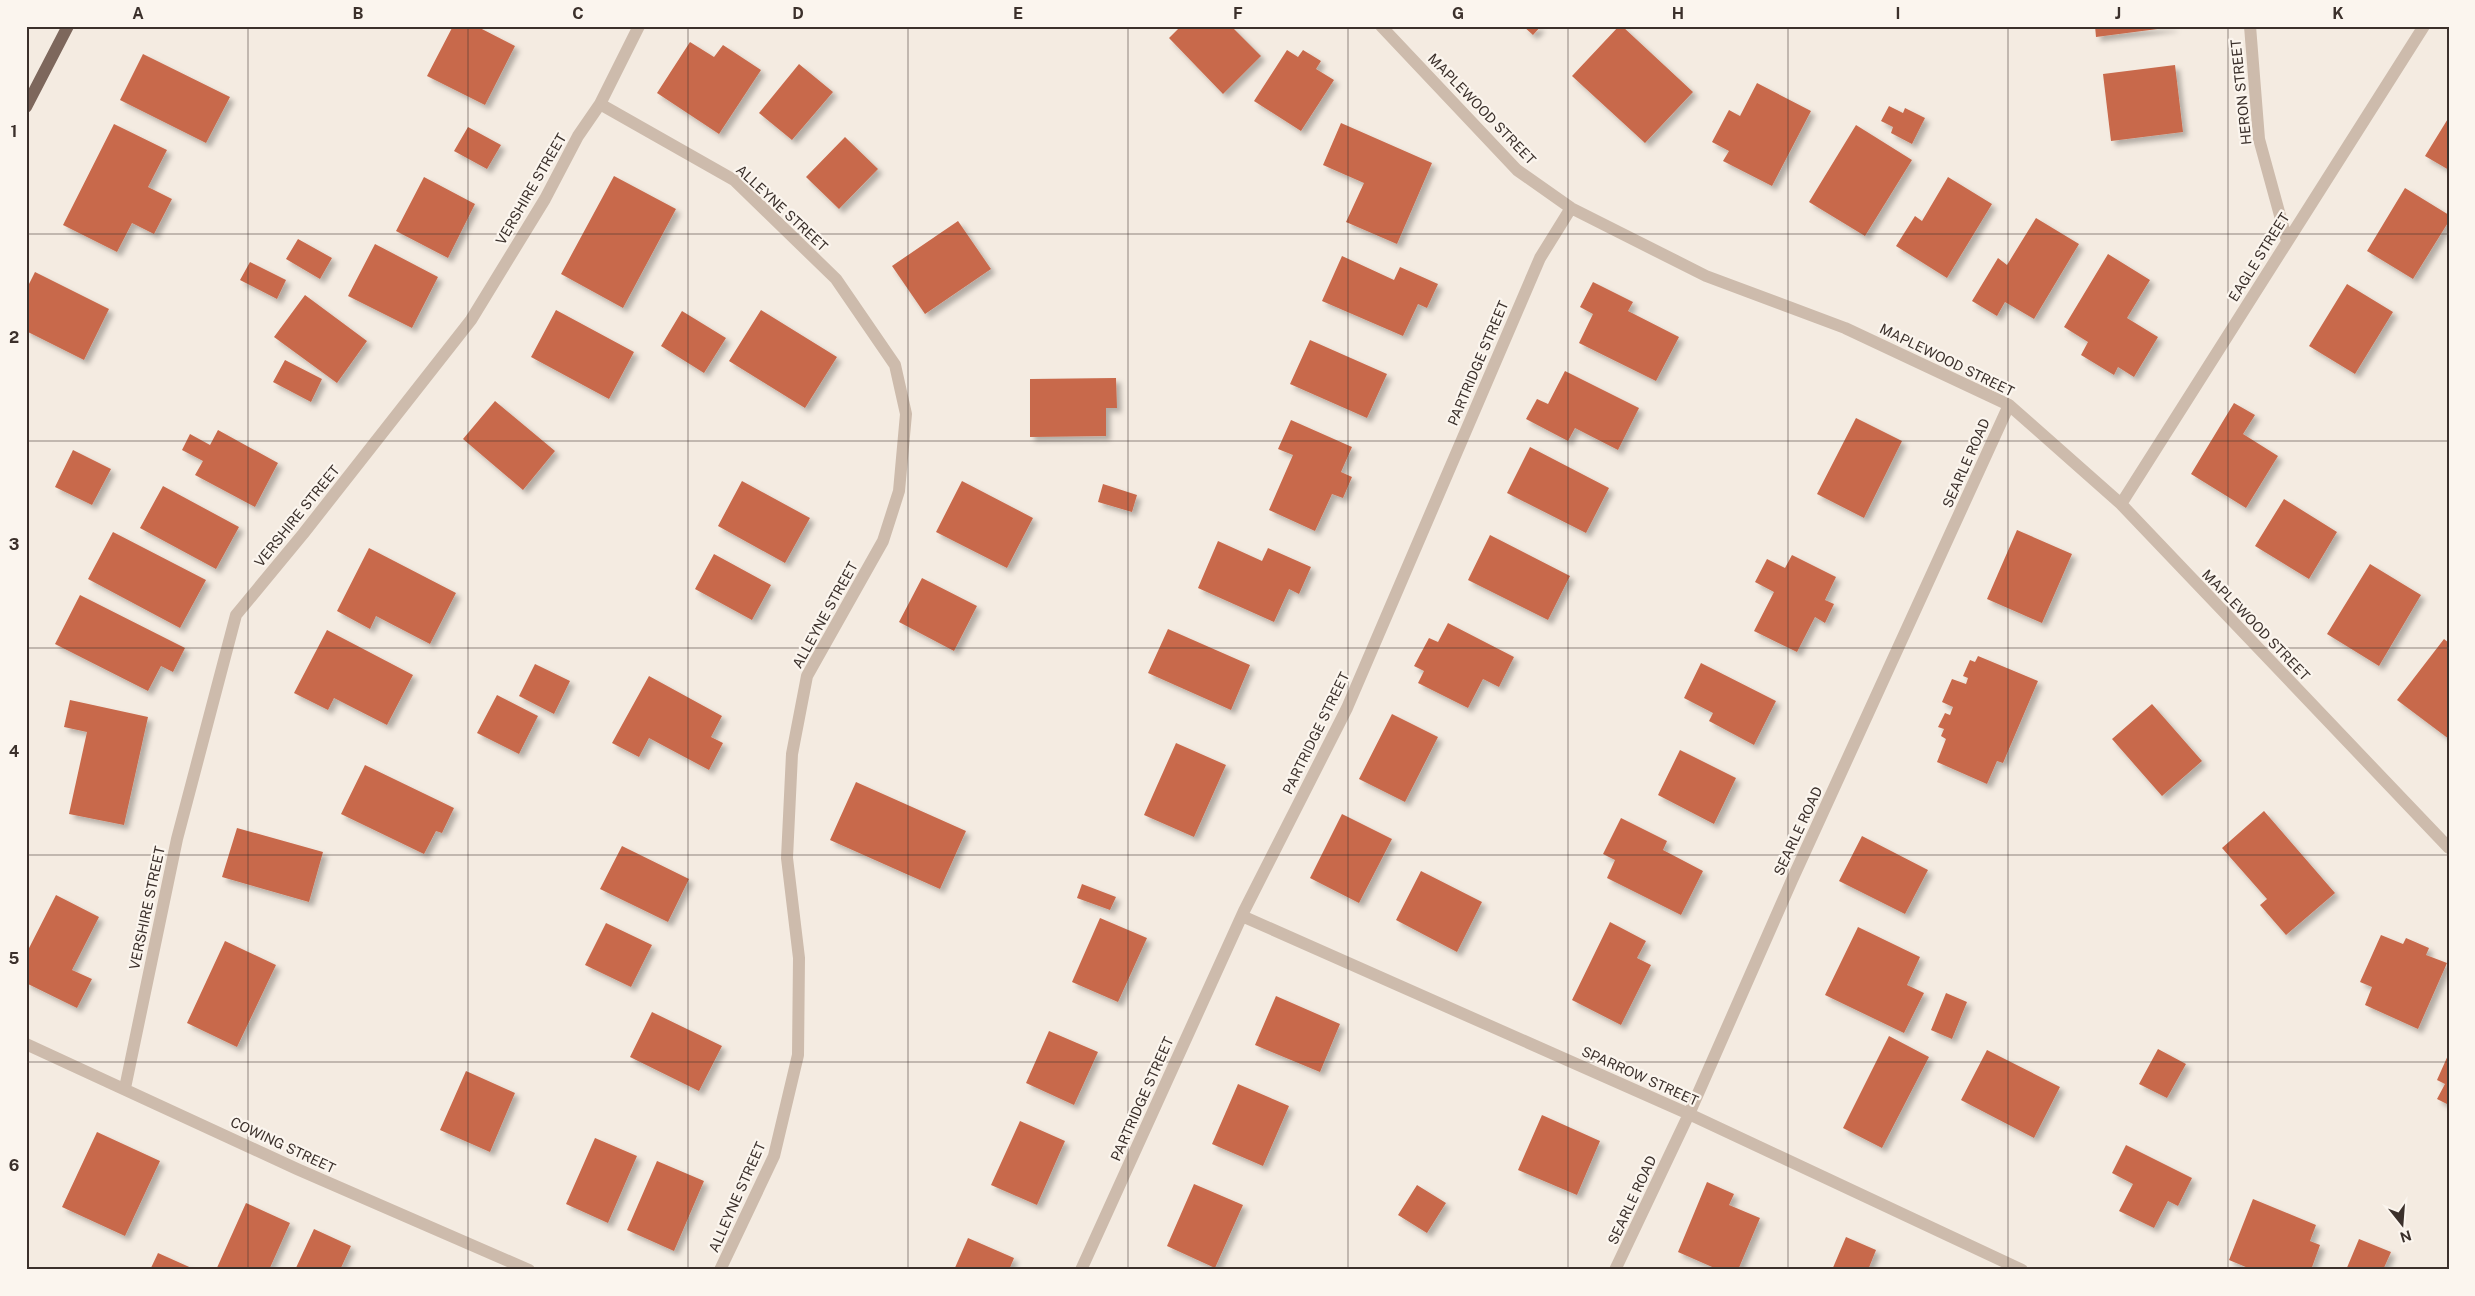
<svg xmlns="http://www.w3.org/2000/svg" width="2475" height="1296" font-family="'Public Sans',sans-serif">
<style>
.building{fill:#c8694b;filter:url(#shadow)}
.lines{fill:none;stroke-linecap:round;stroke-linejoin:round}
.minor{stroke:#cdbbac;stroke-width:12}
.primary{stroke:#7d675c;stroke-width:12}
.grid{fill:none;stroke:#3b302b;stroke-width:1;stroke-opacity:0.55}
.labels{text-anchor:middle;stroke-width:4.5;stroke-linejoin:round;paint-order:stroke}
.street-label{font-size:14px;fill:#3b302b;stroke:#fbf5ee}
.neatline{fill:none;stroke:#3b302b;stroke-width:2}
.grid-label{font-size:16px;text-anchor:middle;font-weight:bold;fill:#3b302b}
</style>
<defs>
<filter id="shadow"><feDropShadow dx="4.5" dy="4.5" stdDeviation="2.5" flood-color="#0004"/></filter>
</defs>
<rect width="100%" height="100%" fill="#f4ebe1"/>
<path class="building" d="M453,26H476L515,46L485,105L427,76Z
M1181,26H1231L1261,56L1223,94L1169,38Z
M1523,26H1541L1533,35Z
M1619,26H1622L1693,92L1645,143L1572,76Z
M2095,26H2173V27L2096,37Z
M690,42L714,57L723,45L761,70L719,134L657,93Z
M1287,50L1298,57L1303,50L1321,61L1316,69L1334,80L1301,131L1254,101Z
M143,54L230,97L206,143L120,100Z
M799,64L833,92L792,140L759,113Z
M2175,65L2183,132L2111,141L2103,74Z
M1757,83L1811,111L1772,186L1723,161L1729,151L1712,142L1729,110L1740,116Z
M1889,106L1903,113L1905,108L1925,118L1912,144L1891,133L1893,127L1881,121Z
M2449,117V170L2425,156Z
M1341,123L1432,163L1397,244L1346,222L1364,183L1323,165Z
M114,124L167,150L148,187L172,199L154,234L132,223L117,252L63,225Z
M1856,125L1912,160L1865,236L1809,202Z
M468,127L501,145L487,169L454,151Z
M845,137L878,169L839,209L806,177Z
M614,176L676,209L623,308L561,274Z
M424,177L475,204L448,258L396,231Z
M1948,177L1992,204L1947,278L1896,246L1915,216L1922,221Z
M2405,188L2449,215V221L2413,279L2367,251Z
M2036,218L2079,244L2034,319L2005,302L1997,316L1972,301L1998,258L2007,265Z
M958,221L991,269L925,314L892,266Z
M298,239L332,258L320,279L286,259Z
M375,244L438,277L412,328L348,296Z
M2108,254L2150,280L2127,318L2158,337L2134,377L2118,367L2114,375L2081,355L2088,342L2064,327Z
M1342,256L1394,280L1400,267L1438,284L1427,308L1418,304L1403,336L1322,301Z
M250,262L286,280L277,299L240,280Z
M35,272L109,309L84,360L26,331V290Z
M1593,282L1633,302L1628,311L1679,337L1656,381L1579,343L1593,314L1580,307Z
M2347,284L2393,312L2355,374L2309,346Z
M305,295L367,341L337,383L274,337Z
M556,310L634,352L609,399L531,357Z
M761,310L837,357L805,408L729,361Z
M682,311L726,338L704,373L661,346Z
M1310,340L1387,374L1367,418L1290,384Z
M285,360L322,379L311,402L273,382Z
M1565,371L1639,408L1618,450L1575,428L1568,441L1526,419L1537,399L1548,404Z
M1116,378L1117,408H1106V436L1030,437V379Z
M495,401L555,451L523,490L463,439Z
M2234,403L2255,415L2243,434L2278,456L2246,508L2191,474Z
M1856,418L1902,441L1864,518L1817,494Z
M1291,420L1352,447L1341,472L1352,477L1343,498L1332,494L1315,531L1269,510L1293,455L1278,449Z
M218,430L278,463L255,507L195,475L203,461L182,450L190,434L210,445Z
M1530,447L1609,488L1586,533L1507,493Z
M73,450L111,469L92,505L55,487Z
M742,481L810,518L785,563L718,526Z
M962,481L1033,518L1007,568L936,532Z
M1103,484L1137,495L1132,512L1098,502Z
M163,486L239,527L216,569L140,528Z
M2284,499L2337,532L2309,579L2255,546Z
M2017,530L2072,554L2042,623L1987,599Z
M113,532L206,580L180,628L88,579Z
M1490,535L1570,576L1548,620L1468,580Z
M1218,541L1262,561L1268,548L1311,567L1299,594L1289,589L1274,622L1198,588Z
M369,548L456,593L430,644L376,616L370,629L337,611Z
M714,554L771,585L752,620L695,589Z
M1792,555L1836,577L1825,600L1834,604L1825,623L1815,617L1797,652L1754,631L1774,592L1755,582L1767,559L1785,568Z
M2370,564L2421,595L2379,666L2327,634Z
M922,578L977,606L954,651L899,622Z
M80,595L185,648L173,672L161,666L148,691L55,644Z
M1448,623L1514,657L1499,687L1483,679L1468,708L1418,683L1424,671L1414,666L1429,638L1438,642Z
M1168,629L1250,665L1231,710L1148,673Z
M327,630L413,675L387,725L334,698L328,710L294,693Z
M2444,639L2449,643V739L2397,700Z
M1978,656L2038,681L2003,763L1997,761L1987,784L1937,762L1946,739L1941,736L1944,729L1938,727L1945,713L1950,715L1953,707L1942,702L1952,679L1966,684L1968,678L1963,676L1970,660L1975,662Z
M1701,663L1776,701L1754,745L1709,721L1713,713L1684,698Z
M535,664L570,681L554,714L519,696Z
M649,676L722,716L711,737L723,743L709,770L649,738L639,757L612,743Z
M497,695L538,716L519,754L477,733Z
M70,700L148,717L124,825L69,814L87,732L64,727Z
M2152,704L2202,761L2162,796L2112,739Z
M1392,714L1438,737L1405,802L1359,779Z
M1176,743L1226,765L1194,837L1144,815Z
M1680,750L1736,778L1714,824L1658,795Z
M365,765L454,808L442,833L436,831L424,854L341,814Z
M856,782L966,831L940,889L830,840Z
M2264,811L2335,893L2286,935L2260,905L2267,899L2222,848Z
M1342,814L1392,839L1359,903L1310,878Z
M1621,818L1667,841L1663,850L1703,871L1681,915L1607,878L1615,860L1603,854Z
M237,828L323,852L309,902L222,877Z
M1862,836L1928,870L1905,914L1839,881Z
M622,846L689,879L668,922L600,889Z
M1421,871L1482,902L1457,952L1396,920Z
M1082,884L1116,897L1110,910L1077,898Z
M56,895L99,917L72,970L92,979L77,1008L26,983V954Z
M1100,918L1147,938L1118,1002L1072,982Z
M1610,922L1646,941L1637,958L1651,965L1621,1025L1572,1000Z
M606,923L652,945L631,987L585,965Z
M1858,927L1920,957L1907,985L1924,993L1904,1033L1825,995Z
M2381,935L2403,944L2406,938L2429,948L2426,955L2447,963L2418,1029L2365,1005L2372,987L2360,982Z
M225,941L276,965L237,1047L187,1023Z
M1946,993L1967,1002L1952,1039L1931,1030Z
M1276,996L1340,1024L1320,1072L1255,1045Z
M652,1012L722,1046L699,1091L630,1057Z
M1049,1031L1098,1052L1074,1105L1026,1083Z
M1889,1036L1929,1057L1882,1148L1843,1128Z
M2158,1049L2186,1064L2167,1098L2139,1084Z
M1987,1050L2060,1087L2034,1138L1961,1100Z
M2449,1053V1105L2437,1099L2445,1084L2437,1080Z
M466,1071L515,1093L490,1152L440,1130Z
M1238,1084L1289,1106L1263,1166L1212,1144Z
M1542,1115L1600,1141L1577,1195L1518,1170Z
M1020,1121L1065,1141L1037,1205L991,1185Z
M97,1132L160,1161L125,1236L62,1207Z
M595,1138L637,1156L608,1223L566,1204Z
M2126,1145L2192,1178L2178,1206L2168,1201L2154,1228L2119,1211L2133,1184L2112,1173Z
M657,1161L704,1181L674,1251L627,1230Z
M1707,1182L1734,1194L1729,1205L1760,1218L1738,1270H1719L1678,1252Z
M1194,1184L1243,1205L1215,1268L1167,1246Z
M1417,1185L1446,1203L1427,1233L1398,1215Z
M2253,1199L2316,1225L2310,1241L2320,1245L2311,1270H2253L2229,1260Z
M246,1203L290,1223L269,1270H216Z
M314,1229L351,1246L340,1270H295Z
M1846,1237L1876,1250L1868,1270H1832Z
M968,1238L1014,1258L1009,1270H954Z
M2359,1239L2391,1252L2383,1270H2346Z
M158,1253L196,1270H150Z"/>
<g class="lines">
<path class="minor" d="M1381,26L1517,170L1571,208L1706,276L1845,328L2009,405L2121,504L2449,848
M2250,26L2259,139L2287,241
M600,104L734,180L836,279L895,365L906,414L899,491L883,541L807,676L792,754L787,858L799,958L798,1055L774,1156L720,1270
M2121,504L2424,26
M1242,916L1689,1114L2022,1270
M26,1044L297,1169L529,1270
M125,1088L177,839L236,615L303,534L471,320L545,199L578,136L600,104L639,26
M1081,1270L1244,911L1347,708L1540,258L1571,208
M1615,1270L1689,1114L1792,880L2009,405"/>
<path class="primary" d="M26,107L68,26"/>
</g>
<path class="grid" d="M248,26V1270M468,26V1270M688,26V1270M908,26V1270M1128,26V1270M1348,26V1270M1568,26V1270M1788,26V1270M2008,26V1270M2228,26V1270M26,234H2449M26,441H2449M26,648H2449M26,855H2449M26,1062H2449"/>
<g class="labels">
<g class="street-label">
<text transform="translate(2241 92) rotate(-96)" y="5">HERON STREET</text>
<text transform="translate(1482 109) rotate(46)" y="5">MAPLEWOOD STREET</text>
<text transform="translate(531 189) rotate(-60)" y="5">VERSHIRE STREET</text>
<text transform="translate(782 208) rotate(43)" y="5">ALLEYNE STREET</text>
<text transform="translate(2259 257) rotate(-58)" y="5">EAGLE STREET</text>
<text transform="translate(1947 360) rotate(26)" y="5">MAPLEWOOD STREET</text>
<text transform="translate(1478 363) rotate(-67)" y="5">PARTRIDGE STREET</text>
<text transform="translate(1966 463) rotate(-66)" y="5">SEARLE ROAD</text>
<text transform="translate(297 516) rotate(-51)" y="5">VERSHIRE STREET</text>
<text transform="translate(825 615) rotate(-61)" y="5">ALLEYNE STREET</text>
<text transform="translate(2256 625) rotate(46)" y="5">MAPLEWOOD STREET</text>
<text transform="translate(1316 733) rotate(-64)" y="5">PARTRIDGE STREET</text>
<text transform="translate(1798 831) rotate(-65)" y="5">SEARLE ROAD</text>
<text transform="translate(147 908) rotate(-78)" y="5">VERSHIRE STREET</text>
<text transform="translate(1640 1076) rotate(24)" y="5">SPARROW STREET</text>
<text transform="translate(1142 1099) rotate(-66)" y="5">PARTRIDGE STREET</text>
<text transform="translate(283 1145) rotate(25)" y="5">COWING STREET</text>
<text transform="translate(737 1197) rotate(-66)" y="5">ALLEYNE STREET</text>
<text transform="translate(1632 1200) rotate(-65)" y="5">SEARLE ROAD</text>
</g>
</g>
<rect width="2475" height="1296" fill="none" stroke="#fbf5ee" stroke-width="55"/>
<g transform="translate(2402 1224) rotate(163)" stroke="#fbf5ee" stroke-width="4" paint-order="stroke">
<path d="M0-4L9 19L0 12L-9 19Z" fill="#3b302b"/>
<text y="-8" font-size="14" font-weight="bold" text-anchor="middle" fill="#3b302b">N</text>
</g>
<rect x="28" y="28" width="2420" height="1240" class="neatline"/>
<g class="grid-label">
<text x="138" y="19">A</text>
<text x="358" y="19">B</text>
<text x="578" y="19">C</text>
<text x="798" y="19">D</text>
<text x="1018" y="19">E</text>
<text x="1238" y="19">F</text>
<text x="1458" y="19">G</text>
<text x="1678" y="19">H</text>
<text x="1898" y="19">I</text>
<text x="2118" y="19">J</text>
<text x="2338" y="19">K</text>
<text x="14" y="137">1</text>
<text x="14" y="343">2</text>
<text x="14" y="550">3</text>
<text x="14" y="757">4</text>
<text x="14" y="964">5</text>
<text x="14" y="1171">6</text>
</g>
</svg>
